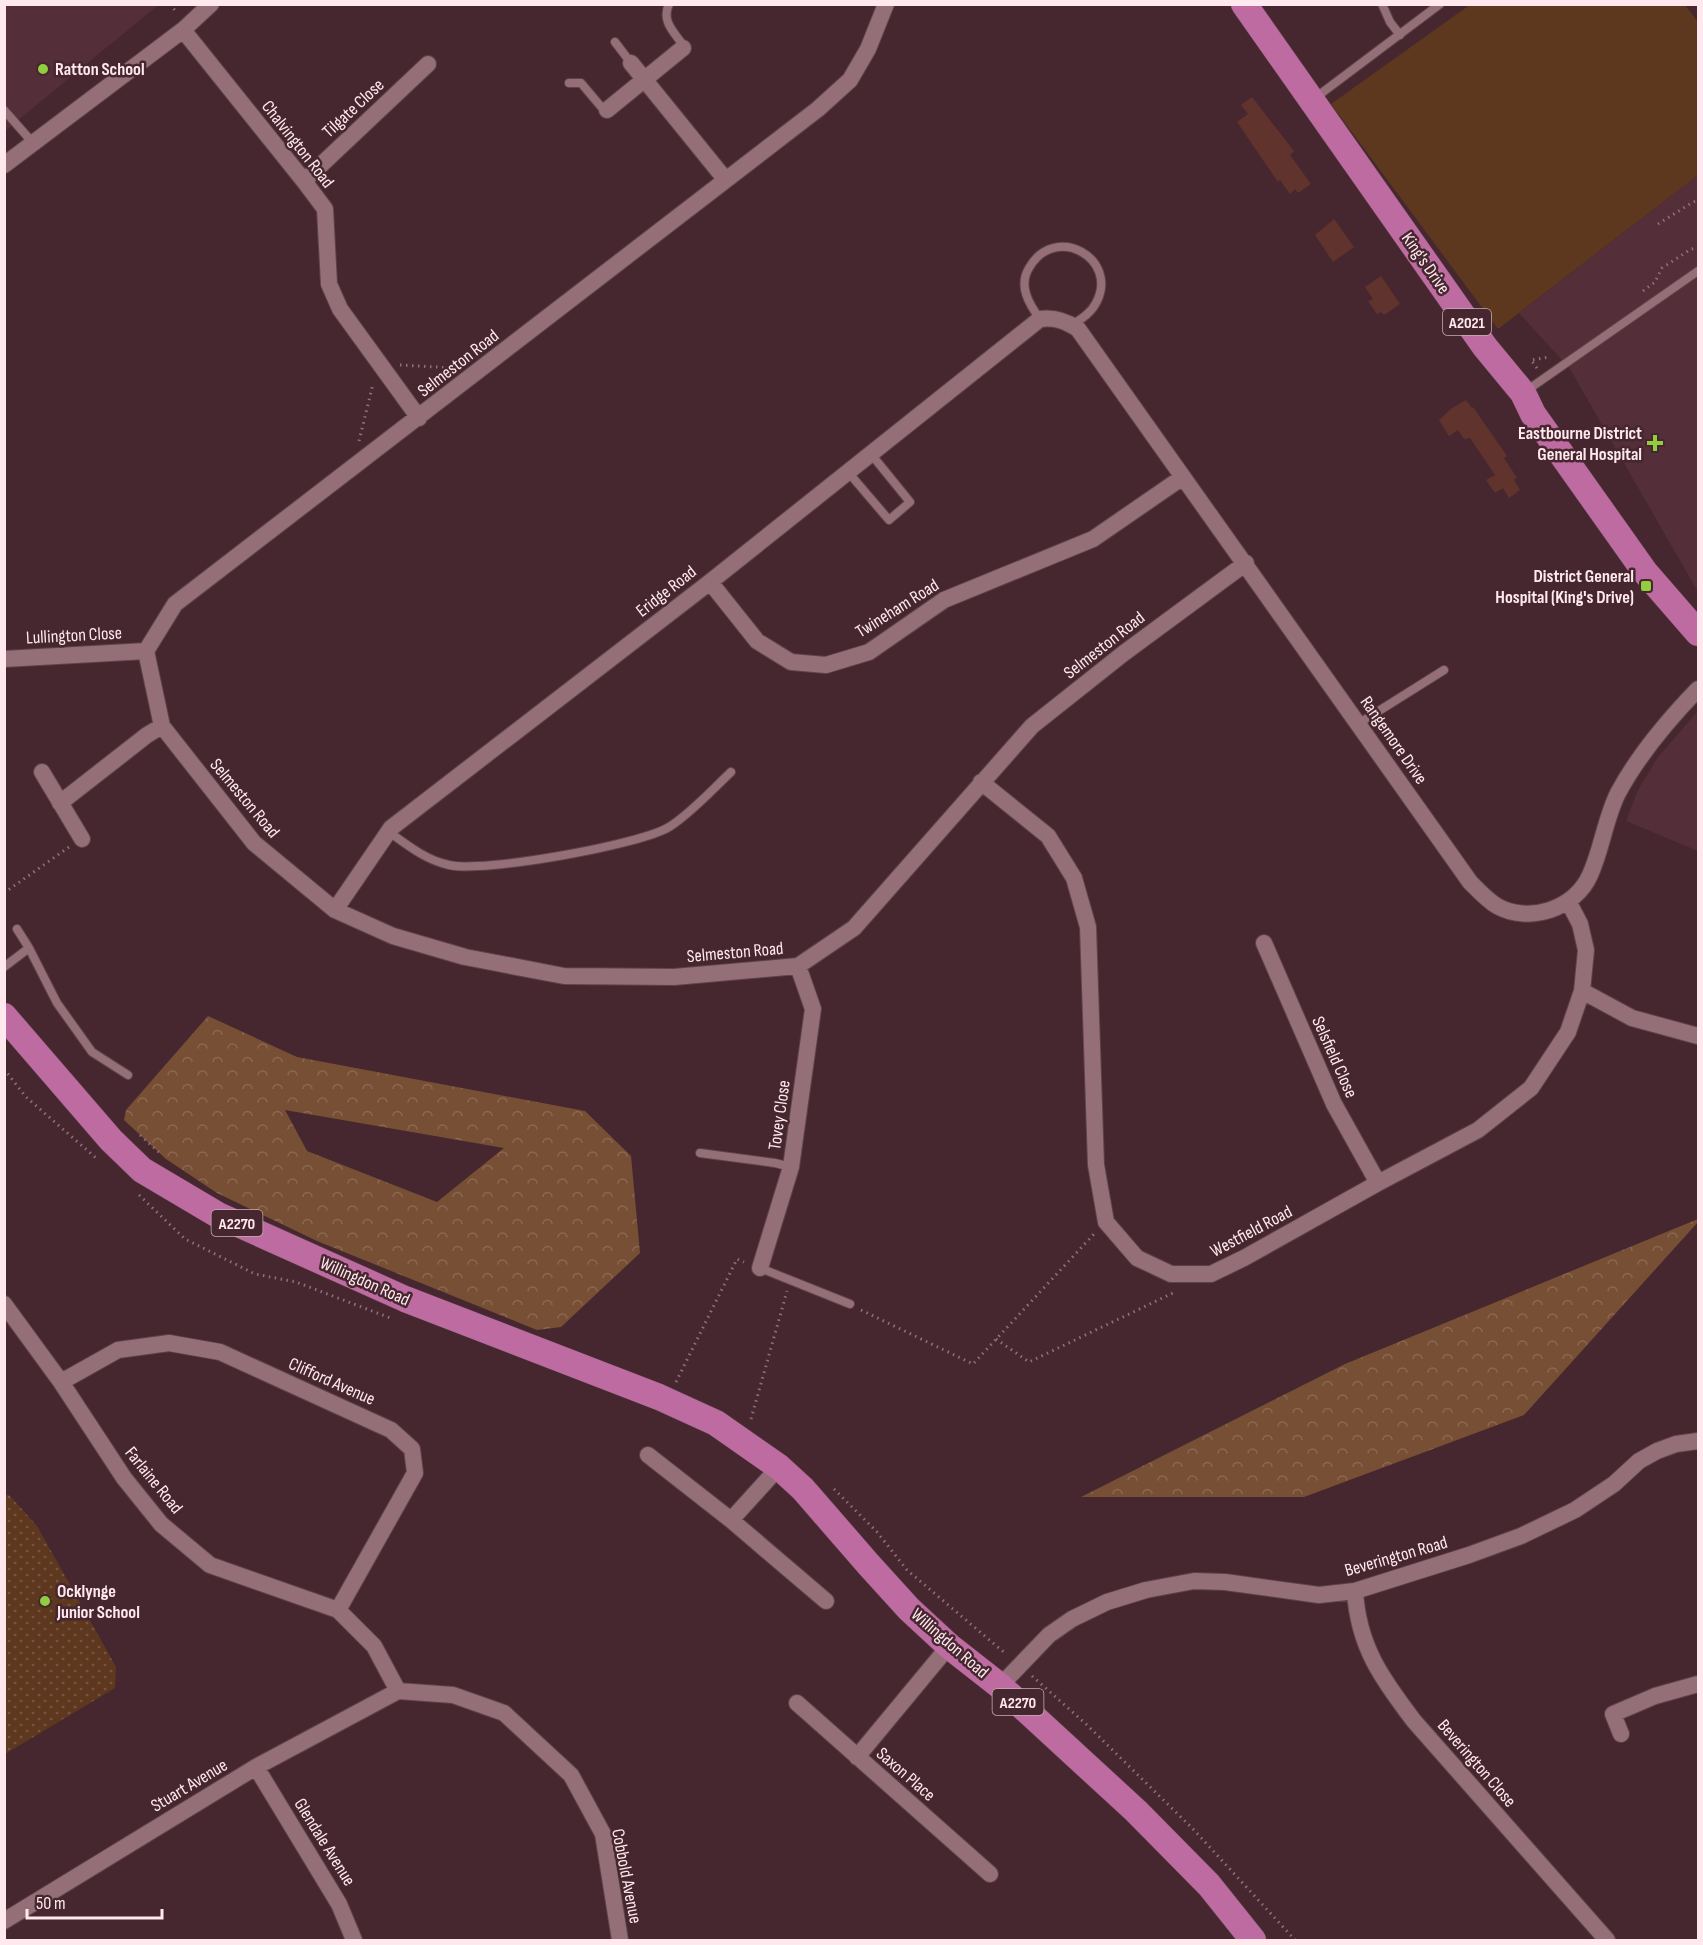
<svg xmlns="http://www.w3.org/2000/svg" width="1703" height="1945" font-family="'Sofia Sans Condensed',sans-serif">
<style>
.built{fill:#542e38}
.grass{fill:#5d381e}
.forest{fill:url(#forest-crowns);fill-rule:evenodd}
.park{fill:url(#park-dots)}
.building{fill:#61332d}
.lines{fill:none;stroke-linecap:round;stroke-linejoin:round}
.lane-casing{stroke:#5e434b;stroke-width:10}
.street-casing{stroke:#5e434b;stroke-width:18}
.primary-casing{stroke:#5e434b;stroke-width:27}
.path{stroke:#8e7279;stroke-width:3;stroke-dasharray:1.5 4.5;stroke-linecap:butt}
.lane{stroke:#946f78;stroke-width:8}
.street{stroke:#946f78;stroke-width:16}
.primary{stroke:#bd6ba1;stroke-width:26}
.poi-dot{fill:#92cd3f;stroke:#46272f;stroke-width:2}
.labels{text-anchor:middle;stroke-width:5;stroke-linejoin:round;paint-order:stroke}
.shield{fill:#46272f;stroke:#c8afb5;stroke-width:1.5}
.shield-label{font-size:16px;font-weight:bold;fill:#ffe9ee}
.poi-label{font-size:18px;font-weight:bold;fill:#ffe9ee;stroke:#46272f;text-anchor:start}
.street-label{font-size:18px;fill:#ffe9ee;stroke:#46272f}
</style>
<defs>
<pattern id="forest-crowns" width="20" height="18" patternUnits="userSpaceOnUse" patternTransform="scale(1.5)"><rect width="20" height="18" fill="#774f34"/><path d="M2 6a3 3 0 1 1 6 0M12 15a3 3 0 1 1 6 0" fill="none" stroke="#8b6852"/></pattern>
<pattern id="park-dots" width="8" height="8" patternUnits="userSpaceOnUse" patternTransform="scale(1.5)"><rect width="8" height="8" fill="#5d381e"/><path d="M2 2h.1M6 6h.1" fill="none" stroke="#75553f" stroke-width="1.8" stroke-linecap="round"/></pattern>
</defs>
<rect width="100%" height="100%" fill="#46272f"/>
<path class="built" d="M156,4L157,6L5,131V5Z
M1698,175V592L1570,369L1519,313Z
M1698,711V851L1626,821L1638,790L1658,757Z"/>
<path class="grass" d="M1471,4L1685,5L1698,22V175L1498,329L1331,104Z"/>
<path class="forest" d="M208,1016L297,1057L585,1111L631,1156L640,1253L561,1327L537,1330L317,1241L217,1193L166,1159L124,1120L126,1110ZM285,1110L504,1148L437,1202L307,1151Z
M1698,1219V1222L1524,1415L1304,1497H1081L1345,1364Z"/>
<path class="park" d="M5,1495H9L37,1526L116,1667L115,1688L5,1754Z"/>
<path class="building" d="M1252,97L1294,151L1290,155L1311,184L1298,193L1295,189L1290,194L1280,180L1278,182L1237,122L1248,114L1241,105Z
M1334,219L1354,247L1333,262L1315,235Z
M1381,276L1400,304L1384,315L1381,312L1377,314L1368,301L1373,299L1365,287Z
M1466,400L1472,408L1473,407L1507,456L1504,458L1517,478L1514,480L1520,490L1509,498L1503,488L1495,493L1486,480L1495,475L1470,438L1464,439L1458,430L1449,436L1439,420L1452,408Z"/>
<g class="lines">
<defs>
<path id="lane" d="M669,4C661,21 674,32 683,45V48
M1382,4L1390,22L1400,35
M615,42L631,63
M569,83H581L603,109L607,110
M1315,98L1440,4
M4,110L33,143
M1040,319C1029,304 1018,286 1029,268C1055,222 1120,259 1096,303C1091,313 1081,319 1072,325
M1526,391L1698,271
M848,472L889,520L910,502L871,454
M1358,724L1444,670
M389,832C407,845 426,860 449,865C482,873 640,845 669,827C689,815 714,788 731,772
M17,929L29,948
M4,967L29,948L57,1003L92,1052L128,1075
M700,1153L775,1163L791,1167
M760,1268L850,1304"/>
<path id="street" d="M886,4L868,49L850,80L818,109L175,604L146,651L162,726L254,843L335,910L393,936L465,957L564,976L674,977L798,966L854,928L1032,726L1124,653L1246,563
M183,30L304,181L325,209L329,284L340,309L419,418
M631,63L725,179
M607,110L683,48
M4,165L183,30L211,4
M304,181L428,64
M710,582L757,641L791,662L826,665L869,652L944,600L1093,539L1183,477
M4,659L146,651
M42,772L82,839
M981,782L1048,836L1074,878L1088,927L1096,1165L1106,1222L1137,1258L1171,1274H1211L1244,1258L1378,1183L1478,1130L1531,1088L1568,1032L1582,991L1586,950L1580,924L1568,901
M60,803L147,735L162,726
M335,910L391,828L710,582L1040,319C1055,317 1066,321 1078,329L1470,882C1478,890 1487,900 1497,906C1529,924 1575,909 1590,875C1602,849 1605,819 1618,793C1639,754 1668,720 1698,689
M1264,943L1334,1104L1378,1183
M1582,991L1632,1018L1698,1036
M760,1268L791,1167L813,1009L798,966
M4,1304L61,1382L124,1478L161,1524L210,1565L338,1610L374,1646L398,1691
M61,1382L118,1350L169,1343L220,1352L391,1430L412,1449L415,1473L338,1610
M648,1455L731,1520L826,1601
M731,1520L779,1467
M1355,1591C1358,1646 1382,1679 1414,1721L1607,1940
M1000,1686L1049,1635L1072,1619L1107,1602L1146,1590L1194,1581L1225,1582L1319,1595L1355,1591L1469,1555L1521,1536L1575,1510L1614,1484L1639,1461L1657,1451L1676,1444L1698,1441
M797,1703L990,1874
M1621,1734L1613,1714L1655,1696L1698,1684
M857,1757L949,1646
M256,1767L339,1904L354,1940
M4,1921L256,1767L398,1691L453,1695L504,1713L571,1775L603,1834L620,1940"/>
<path id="primary" d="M1244,4L1485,347L1523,393L1533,414L1645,572L1698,633
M4,1016L111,1140L142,1170L218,1215L405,1299L659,1397L716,1423L779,1467L803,1489L869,1565L909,1609L949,1646L1000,1686L1136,1811L1209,1885L1253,1940"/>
</defs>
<use href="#lane" class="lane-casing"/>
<use href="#street" class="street-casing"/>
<use href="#primary" class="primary-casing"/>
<path class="path" d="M170,4L177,13
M1658,224L1693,202L1698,201
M1643,291L1655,282L1662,268L1691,249L1698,248
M400,365L453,368
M1537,368L1531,360L1550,357
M359,441L373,384
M4,893L69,847
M4,1069L26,1097L96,1158
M140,1135L162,1155
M139,1195L185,1239L255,1274L296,1282L393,1319
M861,1310L973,1364L1094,1234
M996,1339L1029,1362L1175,1292
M676,1382L737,1259L744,1262
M751,1419L787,1291
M834,1489L877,1532L907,1570L1006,1654
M1032,1676L1086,1724L1194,1830L1295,1940"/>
<use href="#lane" class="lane"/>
<use href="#street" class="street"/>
<use href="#primary" class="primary"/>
</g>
<g class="poi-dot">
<circle cx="43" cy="69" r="6"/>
<path d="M1652 434h6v6h6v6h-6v6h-6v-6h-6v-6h6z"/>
<rect x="1640" y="580" width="12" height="12" rx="3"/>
<circle cx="45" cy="1601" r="6"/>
</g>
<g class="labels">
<g class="shield">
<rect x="1443" y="309" width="48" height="26" rx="4.5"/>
<rect x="211.5" y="1210" width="51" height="26" rx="4.5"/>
<rect x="992.5" y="1689" width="51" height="26" rx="4.5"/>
</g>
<g class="shield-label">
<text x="1467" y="328">A2021</text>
<text x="237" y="1229">A2270</text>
<text x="1018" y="1708">A2270</text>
</g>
<g class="poi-label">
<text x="55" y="75">Ratton School</text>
<text x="1642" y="439" text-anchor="end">Eastbourne District<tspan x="1642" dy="21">General Hospital</tspan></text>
<text x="1634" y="582" text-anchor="end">District General<tspan x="1634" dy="21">Hospital (King's Drive)</tspan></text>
<text x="57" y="1597">Ocklynge<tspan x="57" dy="21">Junior School</tspan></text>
</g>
<g class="street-label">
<text transform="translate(353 108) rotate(-43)" y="6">Tilgate Close</text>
<text transform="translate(298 144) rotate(52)" y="6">Chalvington Road</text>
<text transform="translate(1426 263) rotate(55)" y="6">King's Drive</text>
<text transform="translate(458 363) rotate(-38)" y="6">Selmeston Road</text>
<text transform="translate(666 591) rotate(-38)" y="6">Eridge Road</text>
<text transform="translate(897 608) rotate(-32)" y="6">Twineham Road</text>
<text transform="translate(74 635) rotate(-3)" y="6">Lullington Close</text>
<text transform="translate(1104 645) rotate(-38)" y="6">Selmeston Road</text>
<text transform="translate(1394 740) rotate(55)" y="6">Rangemore Drive</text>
<text transform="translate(245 798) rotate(50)" y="6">Selmeston Road</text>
<text transform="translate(735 952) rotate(-5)" y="6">Selmeston Road</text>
<text transform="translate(1335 1057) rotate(66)" y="6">Selsfield Close</text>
<text transform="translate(779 1115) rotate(-82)" y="6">Tovey Close</text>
<text transform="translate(1251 1231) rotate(-28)" y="6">Westfield Road</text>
<text transform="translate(365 1281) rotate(24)" y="6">Willingdon Road</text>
<text transform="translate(332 1381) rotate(24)" y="6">Clifford Avenue</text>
<text transform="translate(154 1480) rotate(51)" y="6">Farlaine Road</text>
<text transform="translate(1396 1556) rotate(-16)" y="6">Beverington Road</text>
<text transform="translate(950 1643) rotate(41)" y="6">Willingdon Road</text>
<text transform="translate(1477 1763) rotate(49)" y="6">Beverington Close</text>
<text transform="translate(906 1774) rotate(41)" y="6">Saxon Place</text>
<text transform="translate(189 1785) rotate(-31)" y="6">Stuart Avenue</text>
<text transform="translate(325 1842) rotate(58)" y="6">Glendale Avenue</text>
<text transform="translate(627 1876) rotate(79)" y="6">Cobbold Avenue</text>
</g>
</g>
<rect width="1703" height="1945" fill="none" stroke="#ffe9ee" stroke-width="12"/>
<path d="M27 1909v9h135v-9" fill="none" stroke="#ffe9ee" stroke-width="3"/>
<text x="36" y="1909" font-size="18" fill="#ffe9ee" stroke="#46272f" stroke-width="4.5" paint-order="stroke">50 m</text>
</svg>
